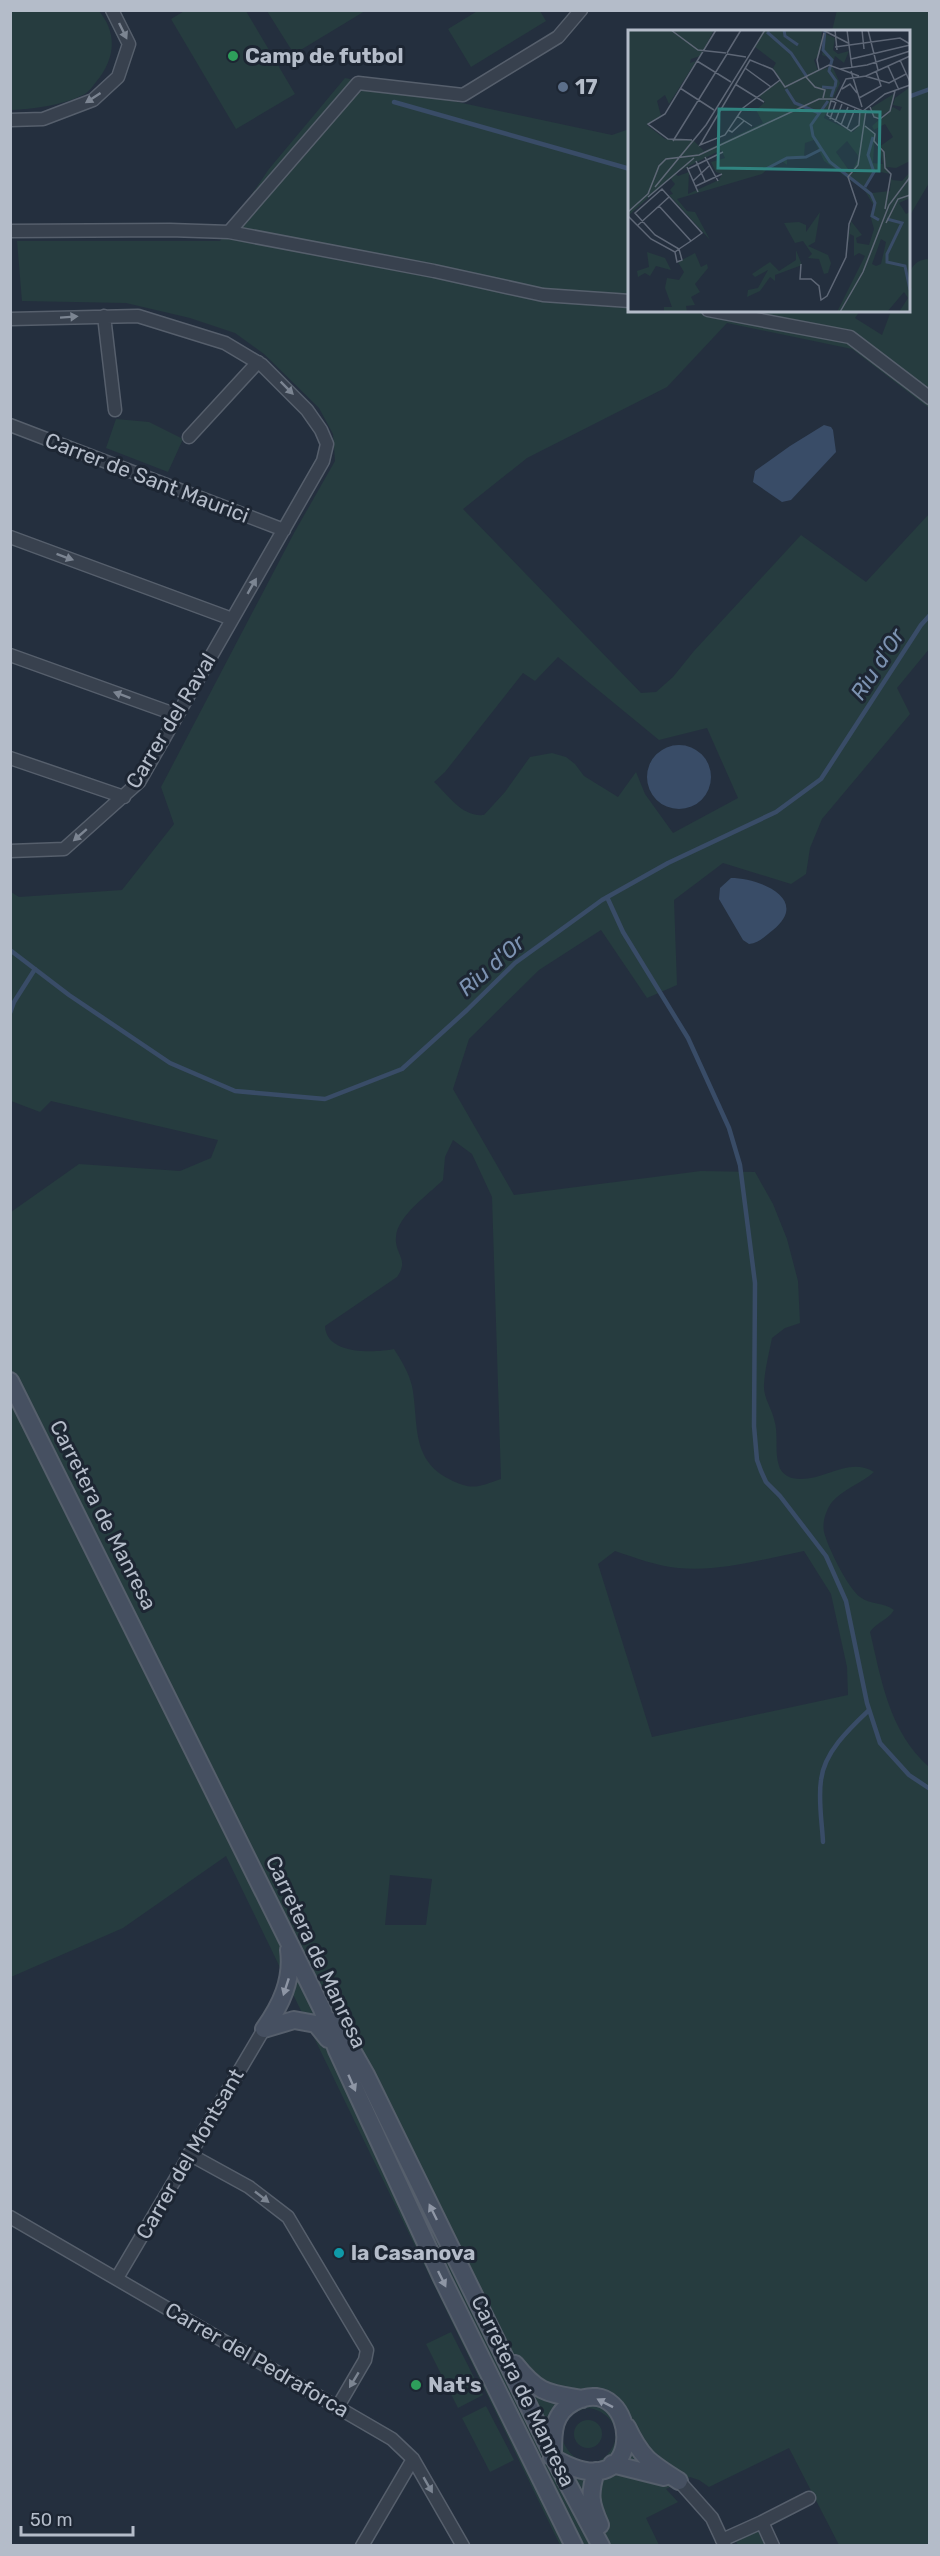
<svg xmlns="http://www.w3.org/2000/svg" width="940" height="2556" font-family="Rubik,sans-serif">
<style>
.green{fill:#263c3f;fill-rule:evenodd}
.water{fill:#394c67}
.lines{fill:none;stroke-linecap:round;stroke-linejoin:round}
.stream{stroke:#394c67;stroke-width:4.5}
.minor-casing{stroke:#565f6c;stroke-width:15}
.secondary-casing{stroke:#565f6c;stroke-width:20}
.minor{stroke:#38414e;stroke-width:12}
.secondary{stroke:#465061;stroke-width:16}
.oneway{fill:#7c8592}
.oneway2{fill:#8e96a5}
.leisure-dot{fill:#2e9e5b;stroke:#1d2633;stroke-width:2}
.service-dot{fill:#5c6f8a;stroke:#1d2633;stroke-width:2}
.culture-dot{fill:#0f9aa8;stroke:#1d2633;stroke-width:2}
.labels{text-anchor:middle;stroke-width:6;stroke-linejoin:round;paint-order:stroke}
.poi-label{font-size:21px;font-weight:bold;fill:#b4bcc9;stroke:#1d2633;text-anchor:start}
.street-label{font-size:21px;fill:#b4bcc9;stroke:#1d2633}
.water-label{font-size:22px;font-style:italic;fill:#7c92b1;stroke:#1d2633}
.inset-river{fill:none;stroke:#394c67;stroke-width:3}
.inset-road{fill:none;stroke:#5e6776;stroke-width:1.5}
.view{fill:#308480;fill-opacity:0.15;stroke:#308480;stroke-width:3}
.inset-edge{fill:none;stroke:#b4bcc9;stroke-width:3}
</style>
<rect width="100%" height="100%" fill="#242f3e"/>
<path class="green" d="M186,10L246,11L295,94L236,129L171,19Z
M479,10L540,11L546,21L471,67L448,29Z
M837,10L929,11V183L909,217L908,32L832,31Z
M10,11H99C118,34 115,59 96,82C93,86 89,92 83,95C63,105 33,109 11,110Z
M267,11H365L294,54Z
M345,78L612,135L629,129L630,310L860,311L855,318L882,335L891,311L908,310C909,291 902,260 929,259V408L852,349L727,323L667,387L527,458L463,509L641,693L656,692L673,677L694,651L801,535L866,582L929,514L930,648L897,688L910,714L822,819L810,848L806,874L791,884L723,863L674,900L677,985L647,998L601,930L539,970L469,1039L453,1089L514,1195L701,1171L755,1172L773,1204L787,1239L798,1281L800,1323L785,1328L772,1338C769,1353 765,1369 764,1384C763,1397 771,1407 774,1419C779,1434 774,1451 779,1466C781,1472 786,1476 792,1478C820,1485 847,1455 874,1472C862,1483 843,1489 832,1502C826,1510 822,1522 824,1532C828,1548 848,1588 860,1597C870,1605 884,1602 894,1610C888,1620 877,1622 870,1632C882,1682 889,1731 929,1767V2545H839L789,2448L709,2487L699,2480L690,2477L666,2489L678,2502L646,2518L659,2545H560L226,1856L123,1928L11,1977V1212L79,1164L180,1171L211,1158L218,1140L51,1101L40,1112L11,1101V892L19,897L122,890L174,824L161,787L294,533L335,461L333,434L319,408L264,354L235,333L190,318L126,303L22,301L17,241H220L269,169ZM558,657L659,740L707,728L738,798L673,833L645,794L636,772L618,797L584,776L575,764L566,757L552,753L530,757L505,792L484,815C462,817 449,796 434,782L445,772L523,673L535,681ZM453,1140L472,1154L492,1197L501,1479C478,1487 472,1491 449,1479C410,1459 419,1422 412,1386C409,1373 401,1360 394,1349C374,1353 326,1355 325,1326L397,1277C410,1259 394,1254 396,1237C397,1216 429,1194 443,1180L445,1157ZM615,1551C636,1558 657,1566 678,1568C721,1572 763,1559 804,1551L831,1594L847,1667L848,1695L652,1737L598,1564ZM390,1875L432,1879L426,1925H385ZM589,2408C608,2411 623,2429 612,2448C586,2494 527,2419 589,2408Z
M116,419L149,422L183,439L168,472L106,448Z
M451,2332L483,2395L458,2408L426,2344Z
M486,2406L514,2460L490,2472L462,2418Z
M574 2434a14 14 0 1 1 28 0a14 14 0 1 1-28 0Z
M757,2530L765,2545H738L735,2540Z"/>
<path class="water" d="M824,425L831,427L833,430L836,452L791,500L782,502L753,482L755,471L790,446Z
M647 777a32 32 0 1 1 64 0a32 32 0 1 1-64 0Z
M731,878C759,878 811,899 773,930C765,936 759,943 749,944L743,940L719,899L720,888Z"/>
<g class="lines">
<path class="stream" d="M908,97L930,89
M394,102L630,169
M607,897L623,932L688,1038L729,1128L740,1165L755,1283L754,1426L757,1460L761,1471L766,1482L780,1496L826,1556L846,1601L867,1703L880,1743L909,1775L930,1789
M10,950L69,995L170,1063L235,1091L325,1099L402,1069L467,1010L515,963L602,900L668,863L776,812L821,779L921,625L930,615
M10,1013L14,1002L35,969
M823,1842C822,1822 818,1800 821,1780C824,1752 850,1728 869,1710"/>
<defs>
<path id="minor" d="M10,120L43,119L93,100L118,77L129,44L112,10
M10,231L170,230L229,232L434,271L543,295L630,301
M229,232L358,83L463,95L558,37L581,10
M708,310L850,337L930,398
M104,316L115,410
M10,319L138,316L225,343L262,365L307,410L321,430L327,444L323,461L139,782L64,849L10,851
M10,425L284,530
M189,437L258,362
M10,537L232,619
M10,655L177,715
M10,758L124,797
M189,2154L249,2187L288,2217L367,2350L365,2360L337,2408
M10,2217L392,2439L413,2459L463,2546
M117,2278L264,2029
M679,2481L712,2518L725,2546
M762,2522L809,2498
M722,2540L762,2522L773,2546
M362,2546L413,2459"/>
<path id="secondary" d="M10,1381L322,2009L337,2050L442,2278L574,2546
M332,2021L341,2031L366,2075L554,2458L601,2546
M264,2029C281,2005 293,1980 289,1950
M264,2029L294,2020L316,2024L328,2039
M515,2364C539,2394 547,2393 582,2399
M627,2427C642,2459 651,2463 679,2481
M552,2457C652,2517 640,2368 574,2402C553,2413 553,2432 553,2453
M612,2464L664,2477
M596,2471C589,2494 590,2503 600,2525"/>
</defs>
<use href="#minor" class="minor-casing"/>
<use href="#secondary" class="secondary-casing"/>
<use href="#minor" class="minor"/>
<use href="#secondary" class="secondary"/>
</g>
<defs><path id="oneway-solid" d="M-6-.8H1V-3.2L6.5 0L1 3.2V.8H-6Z" transform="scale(1.5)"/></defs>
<g class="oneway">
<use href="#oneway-solid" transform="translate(123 31) rotate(64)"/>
<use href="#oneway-solid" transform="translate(93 98) rotate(147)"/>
<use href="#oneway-solid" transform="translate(69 317) rotate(-4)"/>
<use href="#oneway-solid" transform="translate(287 388) rotate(45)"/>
<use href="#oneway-solid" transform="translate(65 557) rotate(20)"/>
<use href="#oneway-solid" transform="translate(252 586) rotate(-60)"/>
<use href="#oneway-solid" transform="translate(122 695) rotate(-160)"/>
<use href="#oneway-solid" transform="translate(80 835) rotate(139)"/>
<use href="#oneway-solid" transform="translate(262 2197) rotate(38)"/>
<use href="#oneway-solid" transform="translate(354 2380) rotate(121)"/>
<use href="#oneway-solid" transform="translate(428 2485) rotate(60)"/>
</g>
<g class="oneway2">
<use href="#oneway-solid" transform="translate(286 1987) rotate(108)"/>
<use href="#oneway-solid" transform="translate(352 2083) rotate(66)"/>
<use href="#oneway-solid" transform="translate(433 2212) rotate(-116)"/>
<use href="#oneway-solid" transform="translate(442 2279) rotate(64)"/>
<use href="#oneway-solid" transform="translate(605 2403) rotate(-153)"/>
</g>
<g class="leisure-dot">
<circle cx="233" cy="56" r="6"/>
<circle cx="416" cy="2385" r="6"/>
</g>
<circle class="service-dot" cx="563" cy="87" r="6"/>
<circle class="culture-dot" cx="339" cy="2253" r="6"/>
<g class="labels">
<g class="poi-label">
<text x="245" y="63">Camp de futbol</text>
<text x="575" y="94">17</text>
<text x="351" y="2260">la Casanova</text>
<text x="428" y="2392">Nat's</text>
</g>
<g class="street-label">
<text transform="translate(147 478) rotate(21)" y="7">Carrer de Sant Maurici</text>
<text transform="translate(171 721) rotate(-59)" y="7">Carrer del Raval</text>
<text transform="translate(103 1515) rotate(63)" y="7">Carretera de Manresa</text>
<text transform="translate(316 1952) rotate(65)" y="7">Carretera de Manresa</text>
<text transform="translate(190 2154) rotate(-60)" y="7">Carrer del Montsant</text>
<text transform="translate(257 2360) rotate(30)" y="7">Carrer del Pedraforca</text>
<text transform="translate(523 2391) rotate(64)" y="7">Carretera de Manresa</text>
</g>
<g class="water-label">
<text transform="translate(877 664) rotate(-57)" y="8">Riu d'Or</text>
<text transform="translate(491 965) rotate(-41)" y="8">Riu d'Or</text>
</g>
</g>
<g transform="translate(628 30)">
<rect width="282" height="282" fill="#242f3e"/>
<path d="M0,0H86L72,26L63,29L62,33L68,31L41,74L37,65L29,71L33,86L19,95L37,109L65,110L76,121L135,93L128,80L137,72L131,66L152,51L157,57L145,38L148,33L127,17L135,0H194L192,24L186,30L190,41L204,36L212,53L196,88L225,102L231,96L233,83L237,82V95L247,103L245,133L255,134L251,117L265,107L257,94L246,100L244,96L265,77L272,81L274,77L265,75L267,68L282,57V131L268,138L259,137L264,150L274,151L282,142V168L271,173L278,184L282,182L281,282H271L280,268L276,262L259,282H209L237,226L231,223L226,226V206L222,204L217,228L223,191L234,205L228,208L229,213L241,215L246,199L242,185L246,176L237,161L196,131L186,110L177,113L176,129H159V135L155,132L143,136L134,144L49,169L59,181L67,182L82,210L41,165L45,164L42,160L47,154L42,148L0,186ZM219,111L231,127L223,143L208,122ZM93,120L97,128L83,132L88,142L94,144L91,150L60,164L61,142L50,146L47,143ZM247,141L263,144L262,161L244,163L238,157ZM253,209L258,212L253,234L248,236L244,234ZM198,4L207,8L205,20L210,24L221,21L216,33L207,26L204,35L203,28L194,25ZM267,63L262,80L251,88L246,87L243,78ZM192,182L187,212L180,216L200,225L203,233L200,243L196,244L191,229L180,228L184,224L175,211L167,213L156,193L171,192L178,195V202ZM168,220L174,235L147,245V251L142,247L132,261L119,267L120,260L130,258L140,240L127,247L124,244L142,232L151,241L168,230ZM19,222L37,228L43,240L28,236L22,246L17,243L10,247L9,241L21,237ZM67,223L73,237L79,234L80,238L67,254L72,262L63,267L67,275L58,276L59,282H36V277H44L37,258L39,248L51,250L56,242L50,232Z" fill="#263c3f" fill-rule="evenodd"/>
<path class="inset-river" d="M156,0L157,6L170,15M197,1L195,20L204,30L201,41L208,51L207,57M139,2L163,23L179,47M194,57L206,58L203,67M158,59L167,73L191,83M200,71L183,95L185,106L202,132L243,164L247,173L244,186L251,190M138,139L159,128L178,127L194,119M237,157L246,142L240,125L245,107M259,189L274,193L259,224V232L277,236L282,260"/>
<path class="inset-road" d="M43,0L70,20L98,23M195,0L220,13M207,0L209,20M219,0L224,38M234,0L236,19M240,0L250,40M207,17L272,8L282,14M99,23L113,0M99,24L118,27M223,29L282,15M272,30L282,52M69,31L103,52M260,36L271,60M117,38L143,57M212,39L239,35L282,21M191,40L189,30L196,3M223,41L234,77M237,46L261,53L278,44M178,47L187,57L197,60L195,68M152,50L115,78L97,105L72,115L122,30L144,39L146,41L157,57L201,35L231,46M107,54L136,72M52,58L86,80M214,59L222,54L229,63M231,68L253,56L248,41M206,69L235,81L257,64L282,55M207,72L203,71L199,85L223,101L231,95L232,81M242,77L246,87L252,89L262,81L267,61M109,86L124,96M202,89L208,72M207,92L214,74M213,95L220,77M237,96L247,104L246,111L256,122L257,138L263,144L257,179M219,99L227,79M100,100L104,102L116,91M64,110L40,109L20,94L37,84L88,0M45,111L99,24M77,127L90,151M68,131L77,151M59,137L70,162M60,139L95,122M65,151L81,136M68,156L94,144M27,157L78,95L137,0M20,164L31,136L38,129L71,125L191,69H208L218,49L238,46L282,26M20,167L66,128M31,176L63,211M0,182L21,163M0,186L23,209L47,222L49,232L54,230L51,219L27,205L7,183L34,159L74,203L63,211L51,219L47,222M258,193L270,169L282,165M10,195L41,167M173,234L172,249H183L191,256L193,270L199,266L218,227L221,194L229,174L220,147L230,135L238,80M212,282L235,242L261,175L282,147"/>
<path class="view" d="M91,79L252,82L251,141L90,138Z"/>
<rect width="282" height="282" class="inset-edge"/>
</g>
<rect width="940" height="2556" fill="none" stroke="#b4bcc9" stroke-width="24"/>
<path d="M21 2526v9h112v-9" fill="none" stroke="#b4bcc9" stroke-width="3"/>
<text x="30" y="2526" font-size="18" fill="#b4bcc9" stroke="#1d2633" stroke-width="4.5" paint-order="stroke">50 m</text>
</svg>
